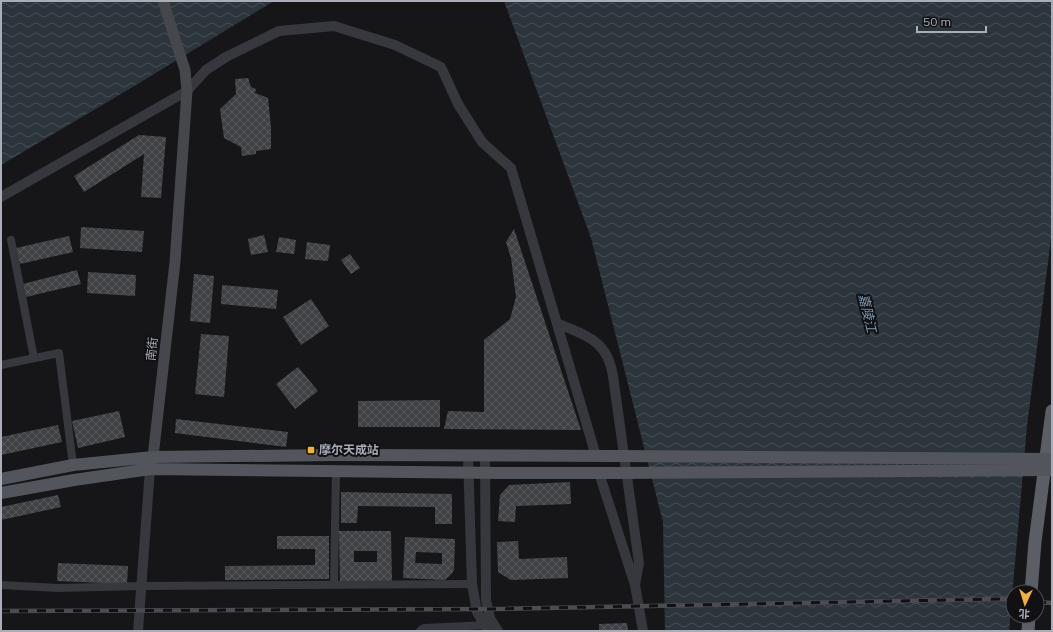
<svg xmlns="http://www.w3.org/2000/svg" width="1053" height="632" font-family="Mulish,'Noto Sans SC',sans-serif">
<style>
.water{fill:url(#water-waves)}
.building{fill:url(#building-cross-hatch);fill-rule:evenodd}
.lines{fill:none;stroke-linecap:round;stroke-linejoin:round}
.minor{stroke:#37383d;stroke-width:8}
.tertiary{stroke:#37383d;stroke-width:10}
.secondary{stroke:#45474d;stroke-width:11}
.primary{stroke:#53555c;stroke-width:12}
.trunk{stroke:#5b5e65;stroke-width:13}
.rail-casing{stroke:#4a4c52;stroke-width:4.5}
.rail{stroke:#111113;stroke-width:3;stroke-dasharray:9;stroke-linecap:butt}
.primary-bridge{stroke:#53555c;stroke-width:12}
.poi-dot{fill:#f2b134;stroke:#111113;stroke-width:1.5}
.labels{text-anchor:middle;stroke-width:4;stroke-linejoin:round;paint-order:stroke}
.street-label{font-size:12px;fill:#a8adb8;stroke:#111113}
.poi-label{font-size:12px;font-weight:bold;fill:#a8adb8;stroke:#111113;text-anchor:start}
.water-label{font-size:13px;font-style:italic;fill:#7f9bb3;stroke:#111113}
</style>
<defs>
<pattern id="water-waves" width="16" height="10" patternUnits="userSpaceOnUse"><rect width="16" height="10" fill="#2c353c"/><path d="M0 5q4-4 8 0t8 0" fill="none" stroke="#485056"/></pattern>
<pattern id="building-cross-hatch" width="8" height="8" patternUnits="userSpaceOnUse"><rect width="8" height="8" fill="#404145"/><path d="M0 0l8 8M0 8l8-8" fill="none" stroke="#595a5e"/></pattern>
</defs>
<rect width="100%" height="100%" fill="#161618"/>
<path class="water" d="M1,1H274L131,88L1,165Z
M504,1H1052V231L1027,426L1009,631H665L663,522L591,238Z"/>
<path class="building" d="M248,78L251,87L256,89L255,93L268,98L271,128V149L256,151V154L242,156L241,147L224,138L220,109L236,94L235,79Z
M139,135L166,137L161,198L141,197L144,154L84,192L74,176Z
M81,227L144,231L142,252L80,248Z
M514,229L581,430L444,429L448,411L484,412V340L510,319L516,297L511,258L506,242Z
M264,235L268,252L251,255L248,239Z
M69,236L73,252L20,264L16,248Z
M279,237L296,240L294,254L276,252Z
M307,242L330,245L328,261L305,259Z
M350,254L360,268L351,274L341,260Z
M77,270L81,284L26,297L23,284Z
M88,272L136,275L135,296L87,293Z
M194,274L214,276L210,323L190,321Z
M222,285L278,290L276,309L221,304Z
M311,299L329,326L301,345L283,317Z
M201,334L229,336L224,397L195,394Z
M298,367L318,391L295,409L276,384Z
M440,400V427H358V401Z
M119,411L125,437L78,448L72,421Z
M176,419L288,432L286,447L175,433Z
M58,425L62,442L1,455V437Z
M570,482L571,504L516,506L515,522L498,521L500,495L509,485Z
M341,492L452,494V524H435V507L358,506L357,523H341Z
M58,495L61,507L1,520V507Z
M339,531H391L392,581L340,582ZM354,551H377V562H354Z
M277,536H329V579L225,580V566L315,565V549H277Z
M405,537L455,539L454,570L452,573L446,579L443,580L403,578ZM416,552L442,553V564L415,563Z
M518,541L519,559L567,557L568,578L511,580L498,572L497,542Z
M58,563L128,566L127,584L57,581Z
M627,623L628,631H599V624Z"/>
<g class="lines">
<path class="minor" d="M11,240L34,358
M1,365L59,353L73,465
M1,585L58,588L141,586L472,584
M334,585L336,472
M420,631L424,628L488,625"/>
<path class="tertiary" d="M1,197L187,91L206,70L226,57L279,31L334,26L395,45L441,67L458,104L482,142L511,168L596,456
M557,323C586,336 607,339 613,376L639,563L635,585
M468,456L472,584L477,612L488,631
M485,456L486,600L490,618L498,631
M599,473L635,585L643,631
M138,631L150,469"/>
<path class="secondary" d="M151,465L153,457L175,262L187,91L185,70L163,1"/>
<path class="primary" d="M1,479L73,465L153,457L336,455L616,456
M1,493L74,480L150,469L500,473H616"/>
<path class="trunk" d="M1031,592L1035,542L1052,411
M1028,631L1029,616"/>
<defs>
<path id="rail" d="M1037,602L1052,603
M1,611L495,609L998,599L1013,600"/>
</defs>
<use href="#rail" class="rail-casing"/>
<use href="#rail" class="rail"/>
<path class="primary-bridge" d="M616,456L1052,459
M616,473L1052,470"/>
</g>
<rect class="poi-dot" x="307" y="446" width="8" height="8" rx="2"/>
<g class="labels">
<g class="street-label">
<text transform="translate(152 349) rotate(-84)" y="4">南街</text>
</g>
<g class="poi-label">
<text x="319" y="454">摩尔天成站</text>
</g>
<g class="water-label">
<text transform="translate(868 313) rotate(77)" y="5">嘉陵江</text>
</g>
</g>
<rect width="1053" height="632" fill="none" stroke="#a8adb8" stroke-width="4"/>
<g transform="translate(1025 604) rotate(184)"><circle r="19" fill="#111113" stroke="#4d4f55"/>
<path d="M0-3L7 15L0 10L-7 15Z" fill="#f2b134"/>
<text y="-6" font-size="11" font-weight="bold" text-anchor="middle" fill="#a8adb8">北</text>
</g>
<path d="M917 26v6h69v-6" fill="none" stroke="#a8adb8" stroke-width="2"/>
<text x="923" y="26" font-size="12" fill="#a8adb8" stroke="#111113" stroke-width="3" paint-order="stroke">50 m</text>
</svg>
